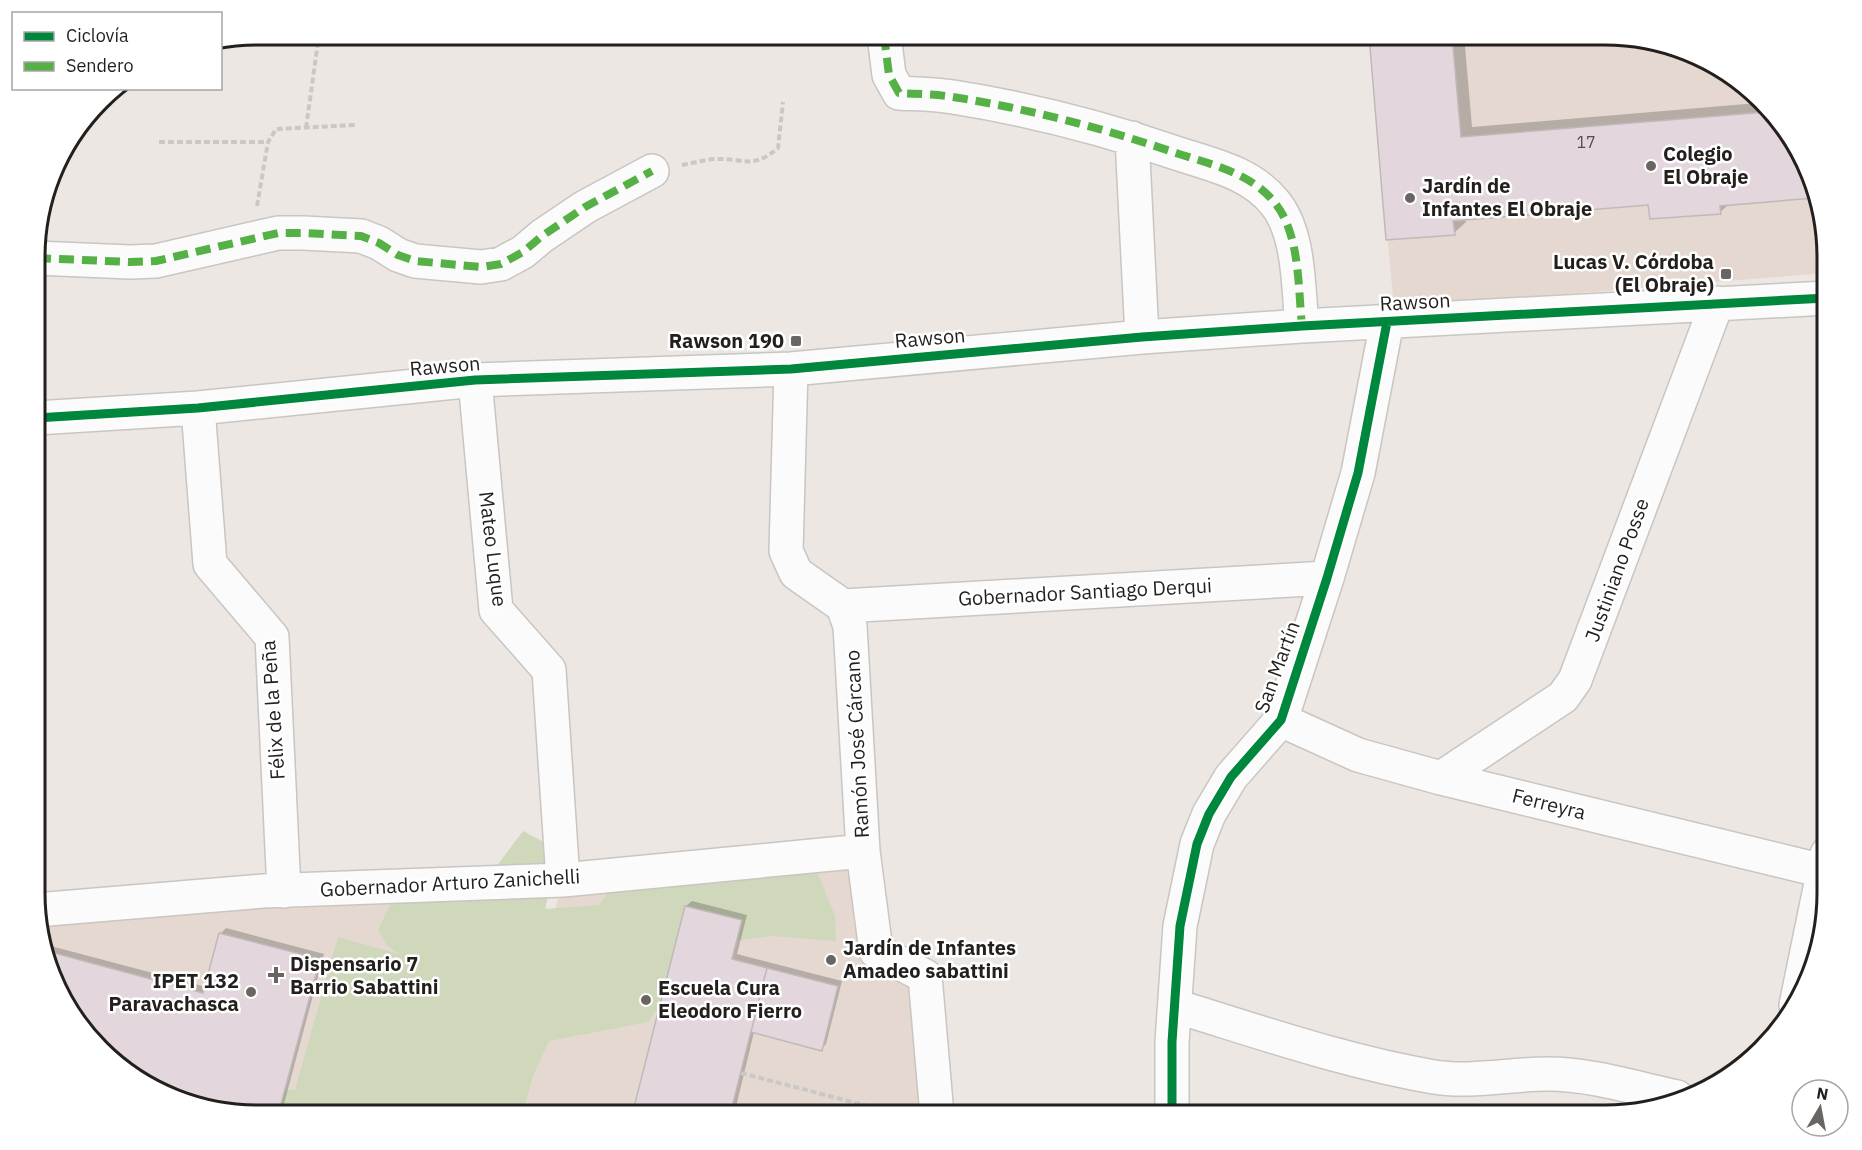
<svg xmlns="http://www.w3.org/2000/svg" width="1862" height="1150" font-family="'IBM Plex Sans',sans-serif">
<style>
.built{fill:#e4d8d0}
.green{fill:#cfd8bb}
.shadow{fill:#0003}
.building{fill:#e3d6dd;stroke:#bebab9;stroke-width:1.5}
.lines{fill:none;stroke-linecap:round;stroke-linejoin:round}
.minor-casing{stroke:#c9c5c2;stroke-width:36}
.path{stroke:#cac8c6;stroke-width:4;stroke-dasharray:6 3;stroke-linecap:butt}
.minor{stroke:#fcfbfb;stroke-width:33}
.quiet{stroke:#55b145;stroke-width:8;stroke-dasharray:15 8;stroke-linecap:butt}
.cycleway-casing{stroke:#fff;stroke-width:13}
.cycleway{stroke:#00873e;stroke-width:9}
.poi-dot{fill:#696562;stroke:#fff;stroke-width:2}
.labels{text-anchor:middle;stroke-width:5;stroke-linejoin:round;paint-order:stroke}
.number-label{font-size:16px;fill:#524d4c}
.poi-label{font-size:20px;font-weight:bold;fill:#221f1c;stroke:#fff;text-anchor:start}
.street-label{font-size:20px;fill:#221f1c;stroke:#fff}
.rim{fill:none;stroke:#221f1c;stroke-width:3}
</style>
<rect width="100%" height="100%" fill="#ede7e3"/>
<path class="built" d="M1369,35H1605L1663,42L1728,72L1798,146L1827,243V273L1394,308Z
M863,851L876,951L925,976L937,1115H502L563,880Z
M474,883L404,1115H257L199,1108L134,1078L72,1016L36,922Z"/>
<path class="green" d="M523,831L553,847L550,889L545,909L599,905L628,866L721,848L772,845L817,871L835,916L836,941L771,936L708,944L679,978L648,1022L549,1041L533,1076L522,1115H258L274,1091L295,1090L338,937L399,954L387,945L378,930L391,903L487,892L499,863Z"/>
<path class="shadow" d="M1371,35H1464L1472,127L1758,103L1798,146L1720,212L1650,203L1465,219L1466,222L1454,233L1388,239Z
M692,901L747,915L737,954L842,981L826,1044L821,1049L754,1032L734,1115H634L686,906Z
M226,928L324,954L281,1115H257L209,1109L192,1105L134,1078L95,1040L96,1037L91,1035L72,1016L46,946L47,945L206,987L221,933Z"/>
<path class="building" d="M1369,35H1452L1461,137L1766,112L1798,146L1814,198L1720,206L1721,214L1650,219L1648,205L1453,221L1455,235L1386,240Z
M685,906L742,920L732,959L767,968L730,1115H632Z
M685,906L742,920L732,959L767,968L730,1115H632Z
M219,933L320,959L278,1115H257L199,1108L134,1078L72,1016L47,951L203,993Z
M767,968L838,986L822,1051L751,1032Z"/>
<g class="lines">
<defs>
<path id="minor" d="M884,35L889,75L899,93C917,94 935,94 953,97C1030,109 1106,129 1179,154C1213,165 1251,173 1275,203C1300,234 1298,287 1302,326
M1132,138L1142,337
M36,258L130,262L156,261L278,233H303L361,236L379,243L398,255L415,261L481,267L501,264L523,252L542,236L585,207L652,171
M791,369L786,551L796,573L843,606L850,626L863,851L876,951L925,976L937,1115
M475,380L496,610L549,670L563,880
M198,408L210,564L272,637L284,891
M36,418L198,408L475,380L791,369L1142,337L1302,326L1827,298
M843,606L1327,578
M1281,720L1358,755L1441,778L1823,871
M1441,778L1563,697L1575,680L1717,303
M36,910L263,891L563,880L863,851
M1796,1005L1827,854
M1175,1006C1260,1032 1346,1062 1434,1077C1471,1083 1510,1074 1548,1074C1591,1074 1635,1088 1677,1097
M1172,1115V1042L1180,926L1197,844L1209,814L1231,777L1281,720L1327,578L1358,473L1387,322"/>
</defs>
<use href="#minor" class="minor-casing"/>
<path class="path" d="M306,128L318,42L322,35
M159,142H268
M682,165C693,163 704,160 715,159C744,158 752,170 778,148L783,102
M257,206L268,142L276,129L355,125
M741,1073L902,1115"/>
<use href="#minor" class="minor"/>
<path class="quiet" d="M884,35L889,75L899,93C917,94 935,94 953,97C1030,109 1106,129 1179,154C1213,165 1251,173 1275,203C1300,234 1298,287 1302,326
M36,258L130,262L156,261L278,233H303L361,236L379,243L398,255L415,261L481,267L501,264L523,252L542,236L585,207L652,171"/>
<defs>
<path id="cycleway" d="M36,418L198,408L475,380L791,369L1142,337L1302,326L1827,298
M1172,1115V1042L1180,926L1197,844L1209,814L1231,777L1281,720L1327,578L1358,473L1387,322"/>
</defs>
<use href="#cycleway" class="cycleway-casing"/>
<use href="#cycleway" class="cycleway"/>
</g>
<g class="poi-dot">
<circle cx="1651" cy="166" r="6"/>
<circle cx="1410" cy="198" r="6"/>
<rect x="1720" y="268" width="12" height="12" rx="3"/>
<rect x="790" y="335" width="12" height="12" rx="3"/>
<circle cx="831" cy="960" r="6"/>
<path d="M273 966h6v6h6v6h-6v6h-6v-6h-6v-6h6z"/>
<circle cx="251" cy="992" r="6"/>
<circle cx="646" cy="1000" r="6"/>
</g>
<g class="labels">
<g class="number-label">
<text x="1586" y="148">17</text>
</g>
<g class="poi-label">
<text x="1663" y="161">Colegio<tspan x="1663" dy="23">El Obraje</tspan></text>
<text x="1422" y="193">Jardín de<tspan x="1422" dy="23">Infantes El Obraje</tspan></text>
<text x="1714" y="269" text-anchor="end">Lucas V. Córdoba<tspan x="1714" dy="23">(El Obraje)</tspan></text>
<text x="784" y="348" text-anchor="end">Rawson 190</text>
<text x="843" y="955">Jardín de Infantes<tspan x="843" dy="23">Amadeo sabattini</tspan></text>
<text x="290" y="971">Dispensario 7<tspan x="290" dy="23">Barrio Sabattini</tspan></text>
<text x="239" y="988" text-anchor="end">IPET 132<tspan x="239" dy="23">Paravachasca</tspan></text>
<text x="658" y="995">Escuela Cura<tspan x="658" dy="23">Eleodoro Fierro</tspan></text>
</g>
<g class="street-label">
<text transform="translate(1415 302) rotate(-3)" y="7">Rawson</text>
<text transform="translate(930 338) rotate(-5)" y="7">Rawson</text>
<text transform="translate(445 366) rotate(-5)" y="7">Rawson</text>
<text transform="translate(493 549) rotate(83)" y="7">Mateo Luque</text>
<text transform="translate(1617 570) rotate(-70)" y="7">Justiniano Posse</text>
<text transform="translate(1085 592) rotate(-3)" y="7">Gobernador Santiago Derqui</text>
<text transform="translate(1277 667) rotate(-70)" y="7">San Martín</text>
<text transform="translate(273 710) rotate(-94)" y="7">Félix de la Peña</text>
<text transform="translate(857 744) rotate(-93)" y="7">Ramón José Cárcano</text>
<text transform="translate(1549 804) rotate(14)" y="7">Ferreyra</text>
<text transform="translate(450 883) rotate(-3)" y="7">Gobernador Arturo Zanichelli</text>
</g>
</g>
<path d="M0 0H1862V1150H0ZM257 45H1605A212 212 0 0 1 1817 257V893A212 212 0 0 1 1605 1105H257A212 212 0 0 1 45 893V257A212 212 0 0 1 257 45Z" fill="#fff" fill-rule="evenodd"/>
<path class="rim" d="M257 45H1605A212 212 0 0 1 1817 257V893A212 212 0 0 1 1605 1105H257A212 212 0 0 1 45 893V257A212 212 0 0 1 257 45Z"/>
<rect x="12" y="12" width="210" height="78" fill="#ffffff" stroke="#a7a5a4" stroke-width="1.5"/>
<rect x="24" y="32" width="30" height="9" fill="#00873e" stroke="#a7a5a4" stroke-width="1.5"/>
<text x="66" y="42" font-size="18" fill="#221f1c">Ciclovía</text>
<rect x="24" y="62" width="30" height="9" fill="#55b145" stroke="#a7a5a4" stroke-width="1.5"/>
<text x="66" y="72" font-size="18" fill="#221f1c">Sendero</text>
<g transform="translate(1820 1108) rotate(10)"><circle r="28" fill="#ffffff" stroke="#a7a5a4" stroke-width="1.5"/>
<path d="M0-4.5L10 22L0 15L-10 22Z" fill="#696562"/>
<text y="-9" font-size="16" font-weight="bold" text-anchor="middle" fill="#221f1c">N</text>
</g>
</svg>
